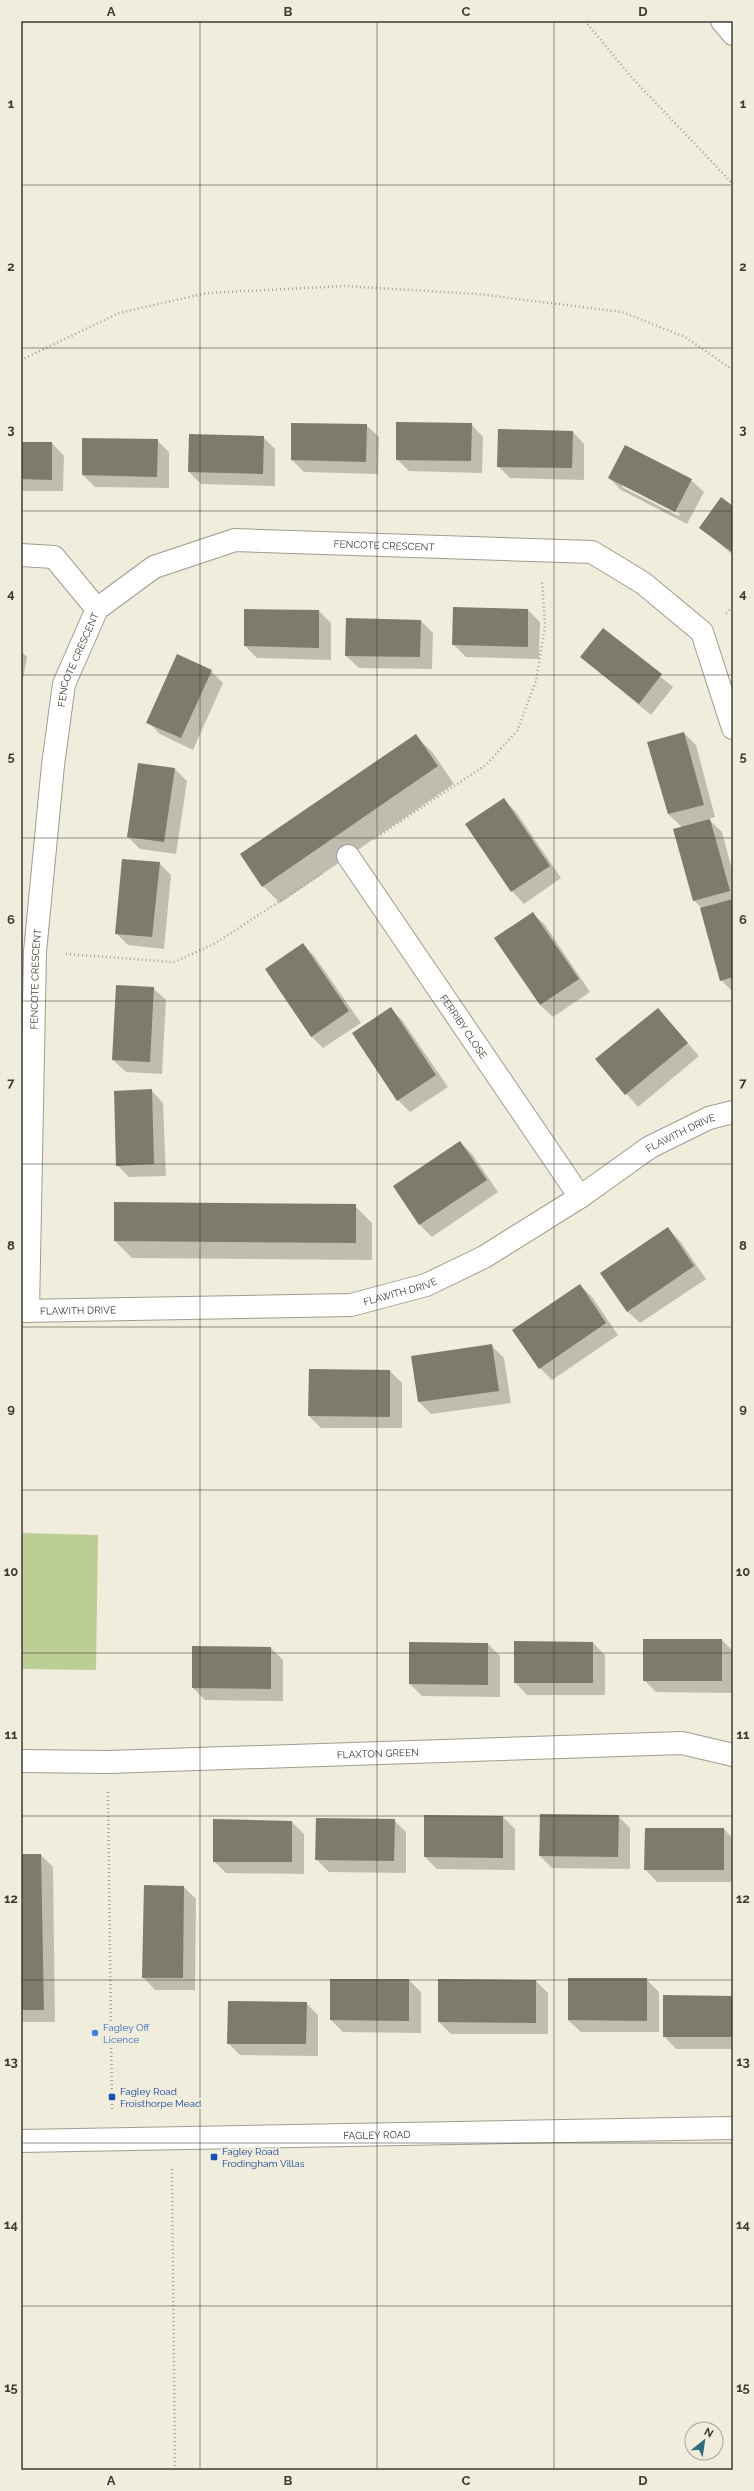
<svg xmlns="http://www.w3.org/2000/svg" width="754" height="2491" font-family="Raleway,sans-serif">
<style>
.green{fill:#bcce95}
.shadow{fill:#0003;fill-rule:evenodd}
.building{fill:#7e7a6c}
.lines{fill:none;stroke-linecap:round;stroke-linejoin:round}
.minor-casing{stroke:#a09c8d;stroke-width:24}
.path{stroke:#a3a194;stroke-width:2.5;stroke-dasharray:1 3;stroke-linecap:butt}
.minor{stroke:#fff;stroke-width:22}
.grid{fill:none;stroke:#3b3a33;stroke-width:1;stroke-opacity:0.55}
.shop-dot{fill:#3f7fe0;stroke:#f1eddd;stroke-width:1.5}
.transit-dot{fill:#1a4fb4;stroke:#f1eddd;stroke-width:1.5}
.labels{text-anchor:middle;stroke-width:4;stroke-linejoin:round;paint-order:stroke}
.street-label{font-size:10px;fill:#3b3a33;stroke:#f1eddd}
.shop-label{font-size:10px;fill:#366cbe;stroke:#f1eddd;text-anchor:start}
.transit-label{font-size:10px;fill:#164399;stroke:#f1eddd;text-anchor:start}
.neatline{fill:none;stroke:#3b3a33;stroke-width:1.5}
.grid-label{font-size:13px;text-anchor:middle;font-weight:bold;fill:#3b3a33}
</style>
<rect width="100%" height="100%" fill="#f1eddd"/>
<path class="green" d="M21,1533L98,1535L96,1670L21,1669Z"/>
<path class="shadow" d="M471,424L483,437L482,473L409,471L397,459Z
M366,425L379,437L378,474L304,472L292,460Z
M572,431L584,444V480L510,478L498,466Z
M263,437L275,449V486L201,484L189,472Z
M157,440L169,452V488L95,487L83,475Z
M21,443H52L64,456L63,491H21Z
M626,446L691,480L704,492L687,524L621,490L609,478ZM622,484L680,514L679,516L622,487Z
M733,507V555L700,527Z
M245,610L319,611L331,623V660L257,658L245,646Z
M528,610L540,622L539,659L466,657L454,645Z
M421,621L433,633L432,669L359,668L346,656Z
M603,630L673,687L651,715L581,657Z
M21,651L27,657L21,689Z
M211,671L223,683L193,750L160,734L148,722Z
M684,733L696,745L715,817L708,819L722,832L733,873V992L721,980L702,909L694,900L682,827L668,814L649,743Z
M416,736L433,753L454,784L280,903L263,886Z
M175,769L187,781L176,854L140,849L128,837Z
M504,800L516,812L561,878L524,904L512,891Z
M159,863L171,875L164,949L128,945L116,933Z
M532,913L545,925L590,992L553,1017L540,1005Z
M303,944L315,957L361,1023L323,1048L311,1036Z
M153,988L166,1000L162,1074L126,1072L113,1060Z
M390,1008L402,1020L448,1087L410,1112L398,1100Z
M658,1009L699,1056L638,1107L597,1060Z
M151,1090L163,1103L166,1176L129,1177L117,1165Z
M460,1142L472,1154L498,1192L432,1237L420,1225L394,1187Z
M355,1206L372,1223V1260L132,1258L115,1241Z
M668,1229L680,1241L706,1279L640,1323L627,1311Z
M580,1285L592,1297L618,1335L552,1380L540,1368Z
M492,1346L504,1358L511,1403L431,1414L419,1402L413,1357Z
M310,1370L390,1371L402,1383V1428H321L309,1416Z
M722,1640L733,1651V1693L656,1692L644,1680Z
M515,1642L593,1643L605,1655V1695H527L515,1682Z
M488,1644L500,1656V1697L422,1696L410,1684Z
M271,1648L283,1660V1701L205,1700L193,1688Z
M618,1816L630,1828V1869L552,1868L540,1856Z
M503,1817L515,1829V1870L437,1869L425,1857Z
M394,1820L406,1832V1873L329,1872L316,1859Z
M292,1822L304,1834V1874L226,1873L214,1861Z
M724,1829L733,1839V1882H657L645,1869Z
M21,1855H41L53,1867L55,2022H21Z
M184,1887L196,1899L195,1990H155L143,1977Z
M409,1980L421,1992V2033L343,2032L331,2020Z
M439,1980L536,1981L548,1993V2034H451L439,2022Z
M647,1980L659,1992V2032H581L568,2020Z
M733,1997V2049H676L664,2036Z
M306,2003L318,2015V2056L240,2055L228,2043Z"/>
<path class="building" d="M396,422L472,423L471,461L396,460Z
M291,423L367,424L366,462L291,460Z
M498,429L573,431L572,468L497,467Z
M189,434L264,436L263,474L188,472Z
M82,438L158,439L157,477L82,475Z
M21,442H52V480L21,479Z
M625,445L692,479L675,512L608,478Z
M721,497L733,506V553L699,528Z
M453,607L528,609V647L452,645Z
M244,609L319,610V648L244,646Z
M346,618L421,620L420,657L345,656Z
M603,628L662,674L639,704L580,657Z
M177,654L212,670L181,738L146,723Z
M684,732L704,805L668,814L647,742Z
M416,734L438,766L262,887L240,854Z
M138,763L175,768L164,842L127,837Z
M504,798L550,866L511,892L465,824Z
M710,819L730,891L693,901L673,829Z
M122,859L160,862L152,937L115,934Z
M733,899V977L720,981L700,908Z
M533,912L579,979L540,1005L494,938Z
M303,943L349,1011L311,1037L265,969Z
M116,985L154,987L150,1062L112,1060Z
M391,1007L436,1075L397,1101L352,1033Z
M658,1008L688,1043L625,1095L595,1059Z
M152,1089L154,1164L116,1166L114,1091Z
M460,1141L487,1180L419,1225L393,1186Z
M114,1202L356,1204V1243L114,1241Z
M668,1227L694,1266L627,1312L600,1273Z
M580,1284L606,1323L539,1369L512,1330Z
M492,1344L499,1391L418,1402L411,1356Z
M309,1369L390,1370V1417L308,1416Z
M643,1639H722V1681H643Z
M514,1641L593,1642V1683H514Z
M409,1642L488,1643V1685L409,1684Z
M192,1646L271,1647V1689L192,1688Z
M540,1814L619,1815L618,1857L539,1856Z
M424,1815L503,1816V1858L424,1857Z
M316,1818L395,1819L394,1861L315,1860Z
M213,1819L292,1821V1862H213Z
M645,1828H724V1870H644Z
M21,1854H41L44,2010H21Z
M144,1885L184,1886L183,1978H142Z
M568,1978H647V2021L568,2020Z
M330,1979H409V2021L330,2020Z
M438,1979L536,1980V2023L438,2022Z
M663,1995L733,1996V2037H663Z
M228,2001L307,2002L306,2044H227Z"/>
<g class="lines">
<defs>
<g id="minor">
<path d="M722,21L733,34"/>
<path d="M21,555L54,557L97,609"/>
<path id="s1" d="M348,856L580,1197"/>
<path id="s2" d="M21,1311L351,1305L426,1285L484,1257L580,1197L650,1147L709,1118L733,1112"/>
<path id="s3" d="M28,1311L35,952L53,765L64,684L97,609L154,567L235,540L592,552L643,583L702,632L733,728"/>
<path id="s4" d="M21,1761L108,1762L682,1743L733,1755"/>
<path id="s5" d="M21,2141L733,2128"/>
</g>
</defs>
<use href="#minor" class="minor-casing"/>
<path class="path" d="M585,21L633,79L733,184
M21,360L119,313L207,293L344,286L478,294L622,312L685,337L733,370
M726,613L733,607
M374,839L486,765L517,731L536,681L545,626L542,581
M66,954L174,962L214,944L323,873
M108,1792L112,2109
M172,2169L175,2470"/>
<use href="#minor" class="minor"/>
</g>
<path class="grid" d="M200,21V2470M377,21V2470M554,21V2470M21,185H733M21,348H733M21,511H733M21,675H733M21,838H733M21,1001H733M21,1164H733M21,1327H733M21,1490H733M21,1653H733M21,1816H733M21,1980H733M21,2143H733M21,2306H733"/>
<circle class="shop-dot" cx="95" cy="2033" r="4"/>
<g class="transit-dot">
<rect x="108" y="2093" width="8" height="8" rx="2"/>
<rect x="210" y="2153" width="8" height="8" rx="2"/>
</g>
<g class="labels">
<g class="street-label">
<text dy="4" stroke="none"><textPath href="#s3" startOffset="1016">FENCOTE CRESCENT</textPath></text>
<text dy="4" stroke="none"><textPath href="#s3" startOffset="656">FENCOTE CRESCENT</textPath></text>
<text dy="4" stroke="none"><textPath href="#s3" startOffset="332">FENCOTE CRESCENT</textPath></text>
<text dy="4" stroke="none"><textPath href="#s1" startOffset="206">FERRIBY CLOSE</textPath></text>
<text dy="4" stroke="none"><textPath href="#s2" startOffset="705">FLAWITH DRIVE</textPath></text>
<text dy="4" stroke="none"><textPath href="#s2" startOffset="381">FLAWITH DRIVE</textPath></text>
<text dy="4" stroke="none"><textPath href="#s2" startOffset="57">FLAWITH DRIVE</textPath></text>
<text dy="4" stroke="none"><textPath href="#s4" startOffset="357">FLAXTON GREEN</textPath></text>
<text dy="4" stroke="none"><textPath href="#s5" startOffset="356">FAGLEY ROAD</textPath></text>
</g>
<g class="shop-label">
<text x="103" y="2031">Fagley Off<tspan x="103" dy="12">Licence</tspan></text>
</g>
<g class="transit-label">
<text x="120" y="2095">Fagley Road<tspan x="120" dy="12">Froisthorpe Mead</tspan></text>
<text x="222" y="2155">Fagley Road<tspan x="222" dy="12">Frodingham Villas</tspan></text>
</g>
</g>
<rect width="754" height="2491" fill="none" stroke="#f1eddd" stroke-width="44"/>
<g transform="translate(704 2441) rotate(30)"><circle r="19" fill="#f1eddd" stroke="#a8a599"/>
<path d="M0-3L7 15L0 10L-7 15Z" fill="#2f6b82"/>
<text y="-6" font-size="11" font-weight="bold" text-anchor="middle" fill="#3b3a33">N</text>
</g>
<rect x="22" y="22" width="710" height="2447" class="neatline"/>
<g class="grid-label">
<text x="111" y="16">A</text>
<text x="288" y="16">B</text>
<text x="466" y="16">C</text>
<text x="643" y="16">D</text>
<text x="11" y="108">1</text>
<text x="743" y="108">1</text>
<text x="11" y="271">2</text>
<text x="743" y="271">2</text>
<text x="11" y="434">3</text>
<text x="743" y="434">3</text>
<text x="11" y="598">4</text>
<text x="743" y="598">4</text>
<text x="11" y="761">5</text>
<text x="743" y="761">5</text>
<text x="11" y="924">6</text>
<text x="743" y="924">6</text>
<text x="11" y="1087">7</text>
<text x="743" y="1087">7</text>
<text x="11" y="1250">8</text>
<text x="743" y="1250">8</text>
<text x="11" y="1413">9</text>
<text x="743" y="1413">9</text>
<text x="11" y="1576">10</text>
<text x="743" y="1576">10</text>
<text x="11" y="1739">11</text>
<text x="743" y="1739">11</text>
<text x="11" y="1903">12</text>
<text x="743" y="1903">12</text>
<text x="11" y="2066">13</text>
<text x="743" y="2066">13</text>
<text x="11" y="2229">14</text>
<text x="743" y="2229">14</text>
<text x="11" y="2392">15</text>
<text x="743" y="2392">15</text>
<text x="111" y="2485">A</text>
<text x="288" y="2485">B</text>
<text x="466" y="2485">C</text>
<text x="643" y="2485">D</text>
</g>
</svg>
